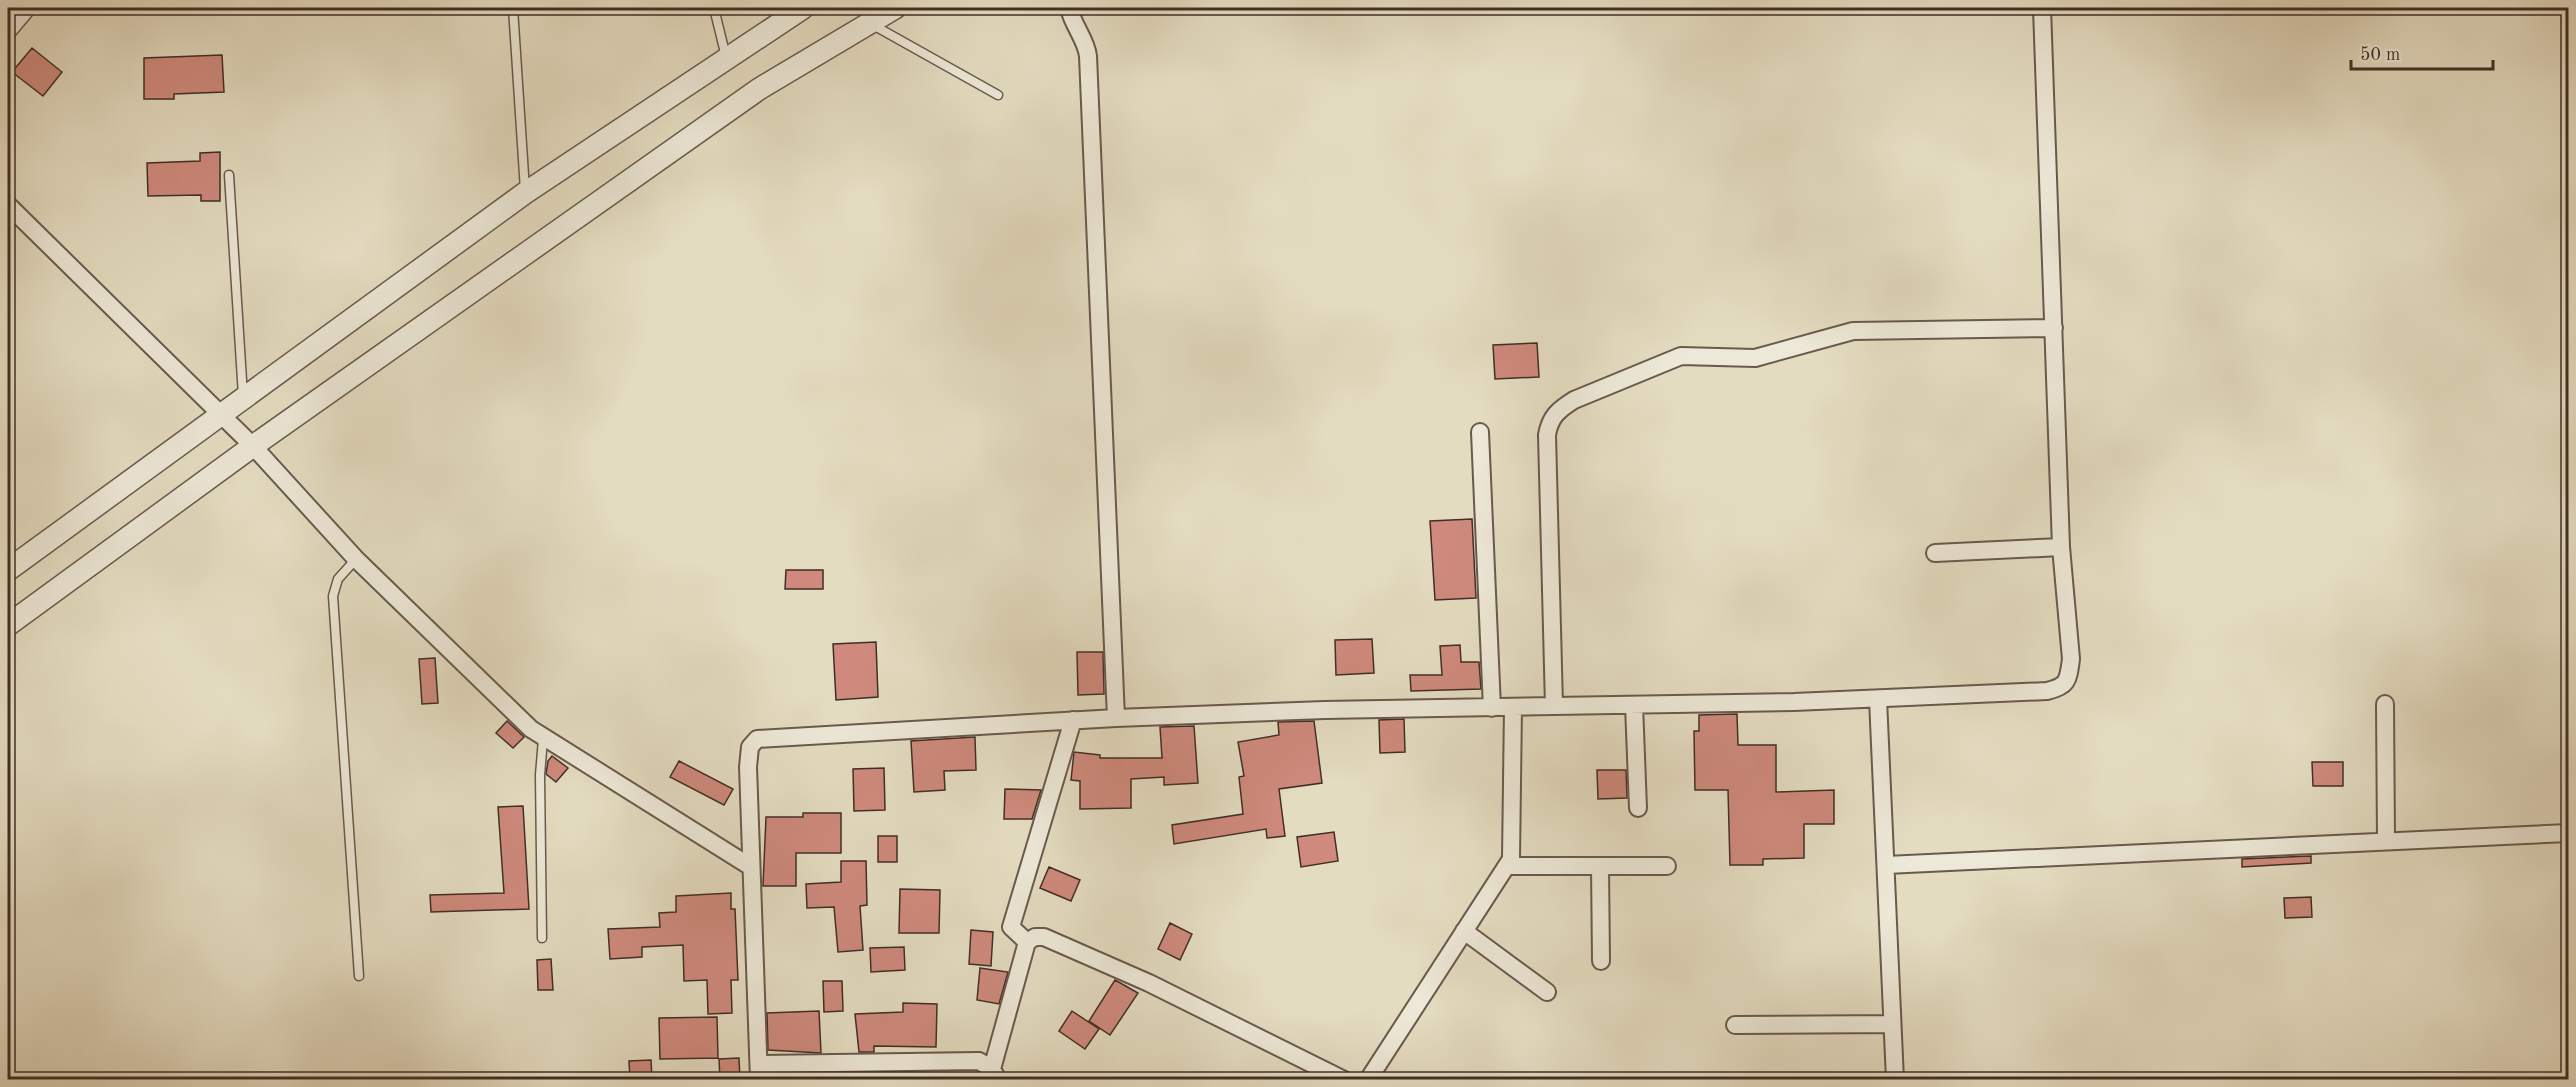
<svg xmlns="http://www.w3.org/2000/svg" width="2576" height="1087" font-family="'Old Standard TT',serif">
<style>
.building{fill:#cf8a7d;stroke:#402e26;stroke-width:1.5}
.lines{fill:none;stroke-linecap:round;stroke-linejoin:round}
.service-casing{stroke:#695a4d;stroke-width:11}
.minor-casing{stroke:#695a4d;stroke-width:20}
.tertiary-casing{stroke:#695a4d;stroke-width:24}
.service{stroke:#ede8d7;stroke-width:8}
.minor{stroke:#ede8d7;stroke-width:16}
.tertiary{stroke:#ede8d7;stroke-width:21}
</style>
<rect width="100%" height="100%" fill="#e4dcc1"/>
<filter id="stains"><feTurbulence type="fractalNoise" baseFrequency=".00333" numOctaves="4"/><feColorMatrix values="0 0 0 0 .2 0 0 0 0 .09 0 0 0 0 .02 0 0 0 .5 -.17"/></filter>
<radialGradient id="worn" r=".72"><stop offset=".6" stop-color="#630" stop-opacity="0"/><stop offset="1" stop-color="#630" stop-opacity=".3"/></radialGradient>
<path class="building" d="M32,48L62,72L43,96L12,72Z
M222,55L224,92L174,94V99H144V58Z
M220,152V201H201V195L148,196L147,163L200,161V153Z
M1537,343L1539,377L1495,379L1493,345Z
M1472,519L1476,598L1435,600L1430,521Z
M786,570H823V589H785Z
M1372,639L1374,673L1336,675L1335,640Z
M876,642L878,697L836,700L833,644Z
M1460,645L1461,662H1479L1481,689L1411,691L1410,675H1442L1440,646Z
M1077,652H1103L1104,694L1078,695Z
M435,658L438,703L422,704L419,659Z
M1737,714L1738,745H1776V792L1834,790V824H1804V858L1763,859V865H1730L1728,790H1695L1694,731H1699V715Z
M1404,719L1405,752L1380,753L1379,720Z
M507,721L524,737L513,748L496,733Z
M1314,721L1322,783L1279,789L1285,836L1267,838L1266,829L1174,844L1172,825L1243,814L1239,777L1244,776L1238,742L1279,735L1278,722Z
M1194,726L1198,783L1164,785V777L1131,779V808L1080,809V781L1071,780L1074,752L1100,755V758H1162L1160,727Z
M975,737L976,770L944,771L945,790L914,792L911,741Z
M552,756L568,768L556,782L546,774L548,761Z
M679,761L733,789L724,805L670,777Z
M2312,762H2343V786H2313Z
M884,768L885,810L854,811L853,769Z
M1597,770H1626L1627,798L1598,799Z
M1005,789L1041,790L1032,819H1004Z
M523,806L529,909L431,912L430,895L504,893L498,807Z
M803,813H841V853H796V886H763L766,817H803Z
M1334,832L1338,861L1301,867L1297,837Z
M878,836H897V862H878Z
M2311,856V863L2242,867V859Z
M841,861H866L867,905L860,906L863,950L838,952L834,907L807,908L806,884L841,882Z
M1049,867L1080,880L1071,901L1040,888Z
M900,889L940,890L939,933H899Z
M731,893V909H735L738,980H731L732,1013L708,1014L707,980L684,981L683,945L642,947V957L610,959L608,929L660,927L659,913L676,912V896Z
M2311,897L2312,917L2285,918L2284,898Z
M1170,923L1192,934L1180,960L1158,949Z
M971,930L993,932L991,966L969,964Z
M904,947L905,970L871,972L870,948Z
M551,959L553,990H538L537,960Z
M980,968L1008,972L999,1004L977,1000Z
M1115,980L1138,993L1110,1035L1089,1021Z
M823,981H842L843,1011L824,1012Z
M903,1003L937,1004L936,1047L874,1046V1052H859L855,1014L903,1012Z
M819,1011L821,1053L768,1050L767,1013Z
M1072,1011L1099,1029L1085,1049L1059,1031Z
M717,1017L718,1058L660,1059L659,1018Z
M739,1058L740,1080H720L719,1059Z
M651,1060L652,1080H630L629,1061Z
M791,1074H822V1080H791Z"/>
<g class="lines">
<defs>
<path id="service" d="M513,8L525,190
M714,8L726,57
M873,25L998,95
M229,175L243,396
M356,559L338,579L333,596L359,976
M542,938L540,775L543,739"/>
<path id="minor" d="M1069,8C1073,26 1086,39 1088,56L1116,718
M8,205L253,446L356,559L531,729L751,867
M1480,432L1492,708
M1935,553L2061,547
M1878,699L1895,1080
M2385,704L2386,839
M1634,705L1638,808
M1554,706L1547,435C1550,417 1558,410 1574,400L1681,356L1755,358L1853,331L2054,328
M1886,865L2568,833
M1508,866H1667
M1600,866L1601,961
M1464,931L1547,992
M1027,942L1011,927L1073,720
M1735,1025L1892,1024
M759,1064L979,1061L992,1069L998,1080
M992,1069L1027,942L1035,937H1044L1149,983L1344,1080
M759,1080L748,767L750,747L757,739L1116,718L1325,710L1794,702L2047,691C2068,686 2068,681 2071,659L2061,547L2042,8
M1368,1080L1511,859L1513,707"/>
<path id="tertiary" d="M8,27L24,8
M8,570L525,193L803,8
M8,625L253,446L759,89L895,8"/>
</defs>
<use href="#service" class="service-casing"/>
<use href="#minor" class="minor-casing"/>
<use href="#tertiary" class="tertiary-casing"/>
<use href="#service" class="service"/>
<use href="#minor" class="minor"/>
<use href="#tertiary" class="tertiary"/>
</g>
<rect width="2576" height="1087" fill="none" stroke="#e4dcc1" stroke-width="30"/>
<rect x="9" y="9" width="2558" height="1069" fill="none" stroke="#402e26" stroke-width="3"/>
<rect x="15" y="15" width="2546" height="1057" fill="none" stroke="#402e26" stroke-width="1.5"/>
<path d="M2351 60v9h142v-9" fill="none" stroke="#402e26" stroke-width="3"/>
<text x="2360" y="60" font-size="18" fill="#402e26" stroke="#ede8d7" stroke-width="4.5" paint-order="stroke">50 m</text>
<rect width="100%" height="100%" filter="url(#stains)"/>
<rect width="100%" height="100%" fill="url(#worn)"/>
</svg>
